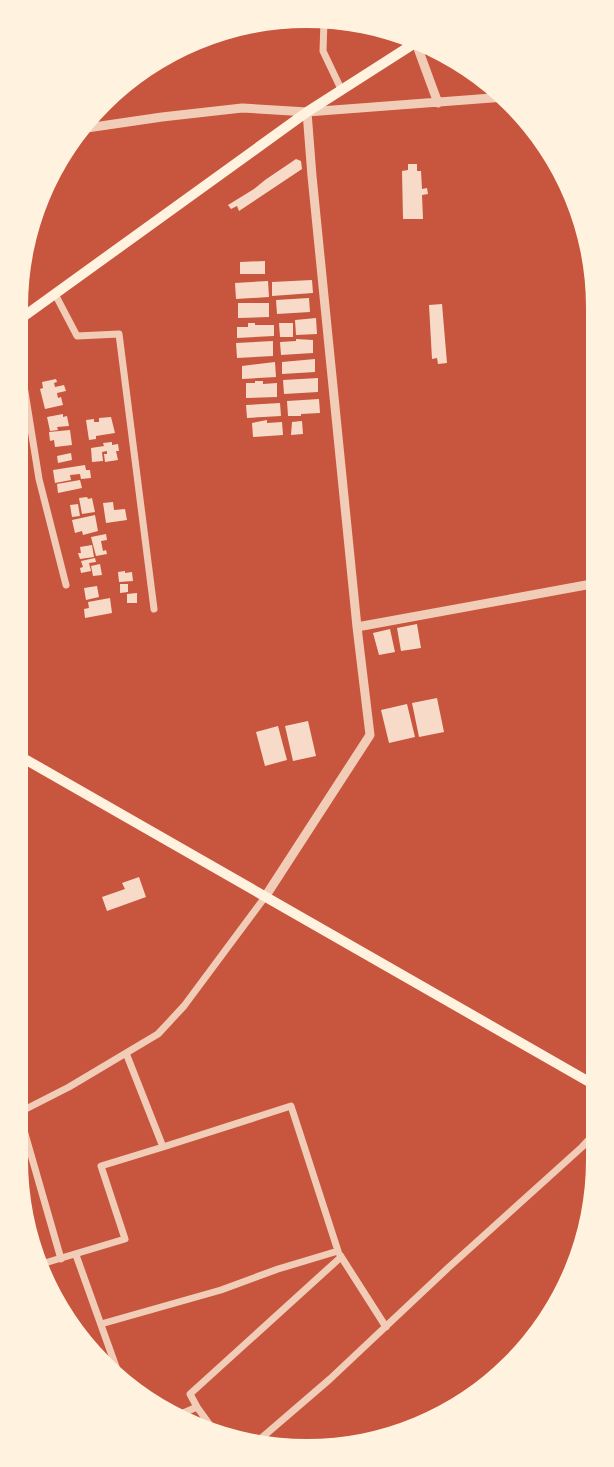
<svg xmlns="http://www.w3.org/2000/svg" width="614" height="1467" font-family="'Noto Sans',sans-serif">
<style>
.building{fill:#f7dbc8}
.lines{fill:none;stroke-linecap:round;stroke-linejoin:round}
.minor{stroke:#f1ccb7;stroke-width:7}
.tertiary{stroke:#f1ccb7;stroke-width:9}
.primary{stroke:#fff3e0;stroke-width:10}
</style>
<rect width="100%" height="100%" fill="#c8553d"/>
<path class="building" d="M296,159L301,161L302,169L239,211L237,206L231,209L228,205L254,189L265,180Z
M408,164H417V171H421L422,189L427,188L428,194L422,195L423,219H403L402,171L408,170Z
M265,261V274H240V262Z
M312,280L313,293L272,296V282Z
M268,281L269,297L236,299L235,283Z
M309,298L310,312L277,314L276,300Z
M238,303H269V317L238,318Z
M442,304L447,363L438,364L437,358L432,359L429,305Z
M316,318L317,334L296,335L295,320Z
M248,323H255V325H274V336L237,338V327H248Z
M279,323H293V337H280Z
M296,339L313,340V353L281,355L280,342L296,341Z
M273,341V356L237,358L236,343Z
M315,359V372L282,374V362Z
M275,362L276,377L242,379V366Z
M318,378V392L284,394L283,380Z
M56,379L57,382L54,383L55,387L64,385L66,391L57,393L58,398L61,397L63,405L45,409L40,389L43,388L42,382Z
M255,381H263V384L277,383V397L246,398V383H255Z
M319,399L320,413L301,414V416H288L287,401Z
M280,403L281,416L247,418L246,405Z
M63,414V417L67,416L69,426L57,427L58,430L50,431L47,417Z
M111,417L115,433L96,436V439L89,440L86,420L94,419V422H99V418Z
M267,420V423L282,422L283,435L253,437L252,423Z
M302,421L303,434L291,435L292,422Z
M70,430L72,445L55,447L54,440L50,441L49,432Z
M112,442V445L118,444L119,451H116L118,460L105,462L104,454H107V451L102,452L103,461L92,462L91,448L104,446L103,443Z
M71,453L72,460L58,463L57,456Z
M85,465L86,470H90L91,478L81,479L80,474L70,475L71,480L55,483L53,470Z
M80,480L82,488L58,493L57,484Z
M87,497L88,499L92,498L95,512L82,514L79,498Z
M113,502L114,510L125,509L127,520L106,523L103,503Z
M78,504L80,516L72,517L70,505Z
M95,515L98,531L83,535L82,531L75,533L72,520Z
M106,534L107,540L101,541L103,551L106,550L107,554L96,556L91,537Z
M92,545L94,557L80,559L78,553H81L80,547Z
M95,558L96,562L89,563L91,571L81,573L80,568L83,567L81,561Z
M100,564L102,575L93,576L91,566Z
M125,571V573L132,572L133,581L119,582L118,572Z
M120,584H128V592L120,593Z
M97,586L99,597L86,600L84,588Z
M137,593V603H127V594Z
M110,598L112,613L85,618L84,609L89,608L88,602Z
M417,624L421,648L401,651L397,628Z
M390,629L395,652L379,655L373,633Z
M437,698L444,732L419,737L412,703Z
M407,704L415,737L389,743L381,710Z
M308,721L316,756L293,761L285,726Z
M278,726L287,760L265,766L256,732Z
M139,877L146,897L107,911L102,897L125,889L122,883Z"/>
<g class="lines">
<path class="minor" d="M324,21L323,51L342,91
M55,294L77,336L119,334L154,609
M16,336L39,479L66,585
M16,944L19,943L16,932
M19,1113L61,1259
M16,1114L69,1087L158,1034L184,1006L265,897
M76,1255L120,1378
M340,1255L386,1327
M38,1265L125,1239L101,1166L163,1147L126,1053
M101,1324L221,1290L278,1269L338,1251L291,1106L163,1147
M197,1407L190,1394L341,1257
M174,1417L197,1407L215,1432
M252,1446L330,1379L449,1267L582,1147L598,1130"/>
<path class="tertiary" d="M416,43L438,103
M80,129L162,117L242,108L307,112L505,97
M357,627L597,583
M265,897L370,735L357,627L312,176L307,112"/>
<path class="primary" d="M16,322L307,112L418,41
M16,754L598,1087"/>
</g>
<path d="M0 0H614V1467H0ZM307 28H307A279 279 0 0 1 586 307V1160A279 279 0 0 1 307 1439H307A279 279 0 0 1 28 1160V307A279 279 0 0 1 307 28Z" fill="#fff3e0" fill-rule="evenodd"/>
</svg>
